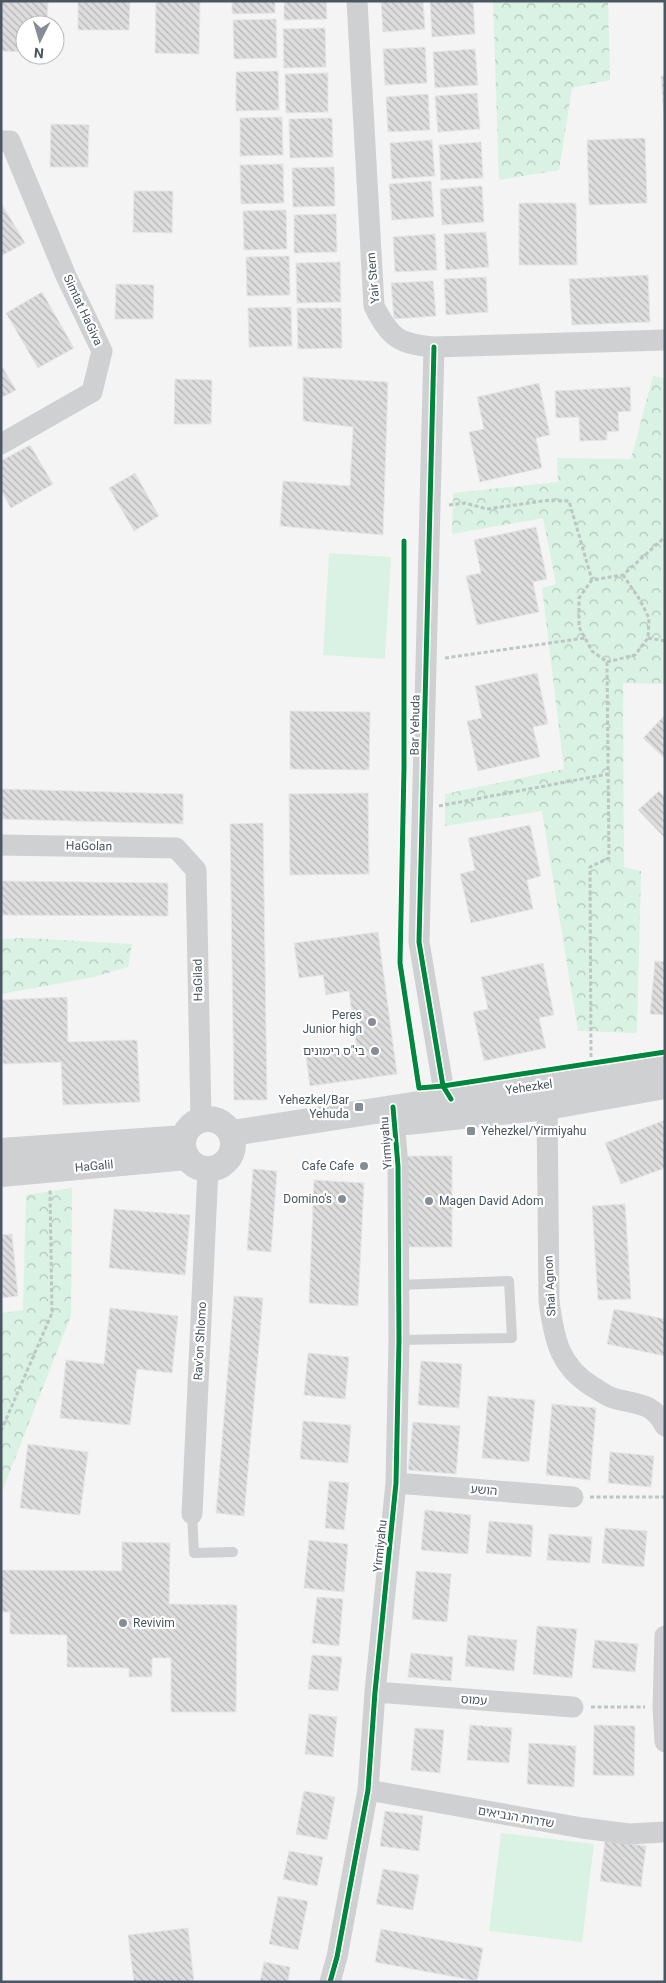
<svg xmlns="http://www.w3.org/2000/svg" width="666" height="1983" font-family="Roboto,'Noto Sans Hebrew',sans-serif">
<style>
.park{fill:url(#park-crowns)}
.pitch{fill:#d9f2e3}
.building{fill:url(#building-back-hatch);stroke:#e5e6e7}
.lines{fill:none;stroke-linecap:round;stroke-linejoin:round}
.path{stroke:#bcc7c4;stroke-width:3;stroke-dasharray:4 2.5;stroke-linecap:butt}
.service{stroke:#ced0d2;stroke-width:10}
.minor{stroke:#ced0d2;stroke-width:21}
.tertiary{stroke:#ced0d2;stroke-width:26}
.cycleway-casing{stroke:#fff;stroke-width:8}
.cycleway{stroke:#00873e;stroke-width:5}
.poi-dot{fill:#868d94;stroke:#fff;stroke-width:2}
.labels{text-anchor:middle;stroke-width:4.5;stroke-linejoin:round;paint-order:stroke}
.street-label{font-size:12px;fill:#4a5661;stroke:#fff}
.poi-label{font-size:12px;fill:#4a5661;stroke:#fff;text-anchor:end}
</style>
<defs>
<pattern id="park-crowns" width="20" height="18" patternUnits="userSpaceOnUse" patternTransform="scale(1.25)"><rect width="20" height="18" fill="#d9f2e3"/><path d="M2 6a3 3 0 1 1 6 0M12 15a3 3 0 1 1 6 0" fill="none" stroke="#b2c7bb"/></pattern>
<pattern id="building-back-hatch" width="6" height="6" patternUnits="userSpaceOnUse" patternTransform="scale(1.25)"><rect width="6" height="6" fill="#ddddde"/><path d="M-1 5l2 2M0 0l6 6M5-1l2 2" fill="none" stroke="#b5b6b7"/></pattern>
</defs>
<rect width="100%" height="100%" fill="#f4f4f4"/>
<path class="park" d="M493,1H608L610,80L572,88L559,170L499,180Z
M653,376L665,378V684L623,683L624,867L641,871L637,1033L578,1031L542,811L445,826V794L564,769L542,588L556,584L543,518L452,534L453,493L558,482L557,458L631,459Z
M25,938L132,944L128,967L94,977L1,994V939Z
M72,1188L71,1316L1,1494V1313L23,1310L26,1195Z"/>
<path class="pitch" d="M329,553L391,557L385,659L323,655Z
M501,1833L594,1844L582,1942L489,1931Z"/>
<path class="building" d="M1,1H48L47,25H25V52L1,51Z
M78,1H130L129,30H78Z
M156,1H200L199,54L155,53Z
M232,1H275V13L232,14Z
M284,1H326L327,19L284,20Z
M381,1H423L425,29L383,32Z
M430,1H473L475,34L432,37Z
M276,19L277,58L234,59L233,20Z
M325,28L326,67L284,68L283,29Z
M425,47L427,83L385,85L383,49Z
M475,49L478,85L435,88L433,52Z
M278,71L279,110L236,111V72Z
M328,73V112L286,113L285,74Z
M661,76H665V133Z
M477,93L480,129L438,132L435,96Z
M428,94L430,130L388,132L386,97Z
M282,117L283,155L240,156V118Z
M332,118L333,157L290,158L289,119Z
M51,124L89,125L88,167H50Z
M645,138L647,203L589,205L587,140Z
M432,140L435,176L392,179L390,143Z
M481,142L483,178L441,180L439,145Z
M283,164L284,203L241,204L240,165Z
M334,167L335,206L293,207L292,168Z
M431,181L434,217L392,220L389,184Z
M482,186L484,222L442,225L440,189Z
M134,191H173L172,233L133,232Z
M1,203L25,243L1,256Z
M519,203H576L577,265H519Z
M286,210L287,249L244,250L243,211Z
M336,214L337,252L294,253V215Z
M486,232L489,267L446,270L444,234Z
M435,234L437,270L395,272L393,237Z
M289,256L290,295L247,296L246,257Z
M340,262L341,302L297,303L296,263Z
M648,275L650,322L572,325L569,279Z
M486,277L488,312L446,315L444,279Z
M433,281L436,316L394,319L391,283Z
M116,284L154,285L153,319H115Z
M42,292L74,348L38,368L6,313Z
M291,307L292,346L249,347L248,308Z
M297,308H341L342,348L298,349Z
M1,365L16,390L1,398Z
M303,377L388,382L383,535L280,526L283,481L350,486L353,427L303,421Z
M175,379L212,380L211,424H174Z
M539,383L550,435L536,438L542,468L480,482L469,432L484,429L477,397Z
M630,387L631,411L618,412L619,431L607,432V440L580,441L579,417L556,418L555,391Z
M30,445L53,484L11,508L1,490V461Z
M135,473L159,516L134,531L109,488Z
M536,527L547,579L533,582L539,612L477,625L466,576L481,573L474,540Z
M537,673L548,724L533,727L540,757L478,771L467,721L482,718L475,686Z
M290,711L370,712L369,770L290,769Z
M665,715V757L664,758L643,738Z
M1,789L183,794V824L1,819Z
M659,791L665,797V838L638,810Z
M368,793L369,874L290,875L289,794Z
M263,823L267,1100H234L230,824Z
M530,825L541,876L527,880L533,909L471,923L460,874L475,870L468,838Z
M1,881L168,883V916L1,915Z
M378,932L397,1074L310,1086L306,1056L357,1050L349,991L326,995L323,975L299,978L294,943Z
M655,961L665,962V1015L650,1014Z
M543,963L554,1015L539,1018L546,1048L484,1061L473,1012L488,1009L481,977Z
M67,997L68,1042L137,1040L140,1102L63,1105L61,1062L3,1064L1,1000Z
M665,1120V1168L621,1184L605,1143Z
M407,1156H452V1247H407Z
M253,1169L277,1171L271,1252L247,1250Z
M314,1180L364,1183L358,1306L309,1303Z
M625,1204L631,1299L598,1300L592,1206Z
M114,1209L190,1215L185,1275L109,1268Z
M12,1234L18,1296L1,1298V1235Z
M234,1296L263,1298L244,1516L216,1513Z
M110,1308L178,1316L172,1373L137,1369L130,1425L60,1418L66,1360L104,1364Z
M614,1309L665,1319V1356L607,1344Z
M308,1353L349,1357L345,1399L304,1395Z
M421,1361L462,1364L459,1408L418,1405Z
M488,1396L535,1400L529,1462L482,1458Z
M552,1404L596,1408L590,1480L546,1475Z
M303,1421L351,1425L348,1463L300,1459Z
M413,1422L460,1426L456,1474L408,1470Z
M28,1444L88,1452L80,1515L20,1508Z
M610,1452L654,1456L651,1487L608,1483Z
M329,1481L349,1483L344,1530L325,1528Z
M425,1510L471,1515L468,1554L421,1550Z
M489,1521L533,1525L531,1557L486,1553Z
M605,1528L647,1531L644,1567L602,1563Z
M549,1534L592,1537L590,1563L547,1560Z
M309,1540L348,1544L344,1592L304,1588Z
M122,1542L170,1543L169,1604L237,1605L236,1712H171V1658H152V1677H129V1668L67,1667V1635L10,1634V1612H1V1570L122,1571Z
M416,1571L451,1574L447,1622L412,1619Z
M317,1597L343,1599L339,1646L312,1643Z
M537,1626L577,1629L572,1678L533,1674Z
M468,1635L517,1640L514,1671L465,1666Z
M595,1640L638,1644L635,1672L592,1668Z
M411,1653L453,1657L451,1681L408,1677Z
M312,1655L342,1657L338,1691L308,1689Z
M309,1714L337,1717L333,1757L305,1754Z
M470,1725L512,1728L509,1763L467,1760Z
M594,1725L635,1726L634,1776L593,1775Z
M415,1728L444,1730L440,1773L411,1770Z
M529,1743L576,1746L574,1787L527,1784Z
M304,1791L335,1797L327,1840L296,1834Z
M385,1811L423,1816L419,1851L380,1846Z
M605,1841L646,1846L641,1887L600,1881Z
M289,1851L323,1857L317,1886L283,1879Z
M383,1869L419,1875L413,1910L376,1904Z
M278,1896L308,1901L298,1950L269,1944Z
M188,1928L194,1982H134L128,1935Z
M381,1929L483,1948L477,1981L375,1962Z
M264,1962L290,1967L288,1982H260Z"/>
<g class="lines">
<path class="path" d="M449,505L465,503L487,509L550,500L569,501L592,580
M648,638L665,641
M445,658L585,638
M607,662L635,655L648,638L649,618L640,600L623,575
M439,806L608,774
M591,1057L590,867L609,858L607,662L592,651L579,627V598L592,580L623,575L665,537
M1,1431L52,1313L50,1190
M590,1497H665
M591,1707H645"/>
<path class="service" d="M398,1285L509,1281L512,1338L399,1340
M192,1514L194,1553L233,1552"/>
<path class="minor" d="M357,1L374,306C390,338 399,344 434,347L665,340
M1,141H10L66,276L102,351L92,392L1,444
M434,347L419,942L443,1086L451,1099
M1,845L176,848L196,870L201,1119
M545,1091L547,1107L549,1301C554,1339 559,1366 593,1387C599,1390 606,1396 613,1398C636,1405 652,1401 665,1426
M396,1483L573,1497
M192,1514L208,1169
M665,1636L663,1707L665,1742
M375,1692L573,1707
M368,1790L582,1828L629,1834L665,1832
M330,1982L337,1957L368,1790L375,1692L396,1483L399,1340L398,1166L393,1107"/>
<path class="tertiary" d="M183 1144a25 25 0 1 1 50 0a25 25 0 1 1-50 0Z
M407,1122L547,1107L665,1086
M232,1133L665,1066
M1,1151L184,1138
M1,1174L187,1157"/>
<defs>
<path id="cycleway" d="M434,347L419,942L443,1086L451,1099
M404,541V768L400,963L419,1088L443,1086L665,1052
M330,1982L337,1957L368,1790L375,1692L396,1483L399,1340L398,1166L393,1107"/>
</defs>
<use href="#cycleway" class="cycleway-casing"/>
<use href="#cycleway" class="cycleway"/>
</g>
<g class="poi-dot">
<circle cx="372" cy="1022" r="5"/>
<circle cx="375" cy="1051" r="5"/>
<rect x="354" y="1102" width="10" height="10" rx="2.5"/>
<rect x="466" y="1126" width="10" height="10" rx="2.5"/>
<circle cx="364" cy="1166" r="5"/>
<circle cx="342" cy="1199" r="5"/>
<circle cx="429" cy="1201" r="5"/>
<circle cx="123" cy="1623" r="5"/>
</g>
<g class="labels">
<g class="street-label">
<text transform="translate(373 278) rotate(-95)" y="4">Yair Stern</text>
<text transform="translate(83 310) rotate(65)" y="4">Simtat HaGiva</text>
<text transform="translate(415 725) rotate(-89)" y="4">Bar Yehuda</text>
<text transform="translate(89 846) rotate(1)" y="4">HaGolan</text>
<text transform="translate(198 980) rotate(-91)" y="4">HaGilad</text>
<text transform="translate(529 1087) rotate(-8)" y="4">Yehezkel</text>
<text transform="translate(386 1143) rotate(-94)" y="4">Yirmiyahu</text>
<text transform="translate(94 1166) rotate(-5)" y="4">HaGalil</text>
<text transform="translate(550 1286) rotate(-93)" y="4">Shai Agnon</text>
<text transform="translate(200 1341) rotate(-87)" y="4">Rav'on Shlomo</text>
<text transform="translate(484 1490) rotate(5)" y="4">הושע</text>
<text transform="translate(380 1546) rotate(-84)" y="4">Yirmiyahu</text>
<text transform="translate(474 1700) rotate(4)" y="4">עמוס</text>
<text transform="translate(516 1817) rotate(10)" y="4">שדרות הנביאים</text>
</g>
<g class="poi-label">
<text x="362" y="1019">Peres<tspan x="362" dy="14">Junior high</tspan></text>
<text x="365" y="1055">בי"ס רימונים</text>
<text x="349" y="1104">Yehezkel/Bar<tspan x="349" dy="14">Yehuda</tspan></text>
<text x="481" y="1135" text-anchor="start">Yehezkel/Yirmiyahu</text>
<text x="354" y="1170">Cafe Cafe</text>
<text x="332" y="1203">Domino's</text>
<text x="439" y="1205" text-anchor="start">Magen David Adom</text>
<text x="133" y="1627" text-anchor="start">Revivim</text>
</g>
</g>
<rect width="666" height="1983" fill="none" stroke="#4a5661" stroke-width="5"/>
<g transform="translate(40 40) rotate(185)"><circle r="24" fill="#ffffff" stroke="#b7bbc0"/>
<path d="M0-4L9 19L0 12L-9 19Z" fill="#868d94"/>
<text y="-8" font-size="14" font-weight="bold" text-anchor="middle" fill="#4a5661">N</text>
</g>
</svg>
